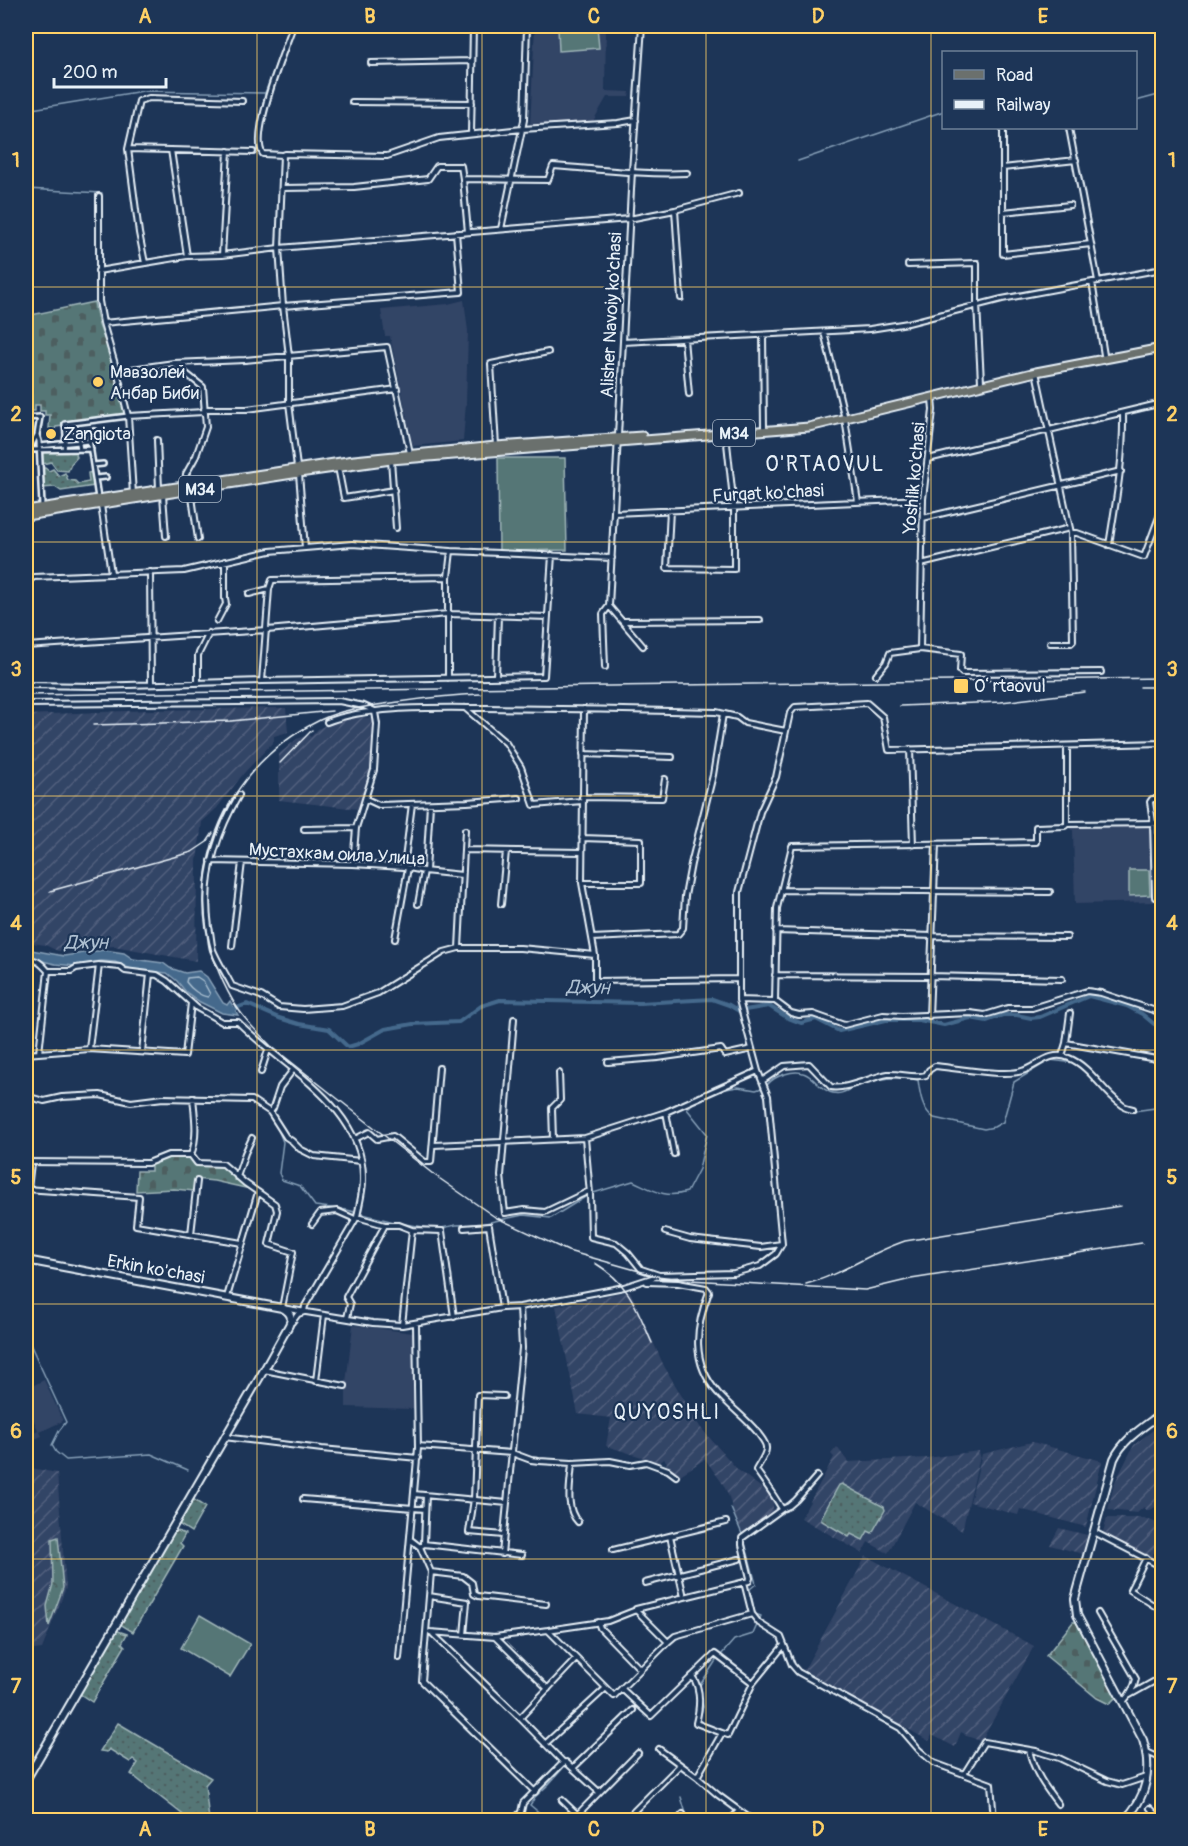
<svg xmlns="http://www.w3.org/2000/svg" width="1188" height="1846" font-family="Pangolin,sans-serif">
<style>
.built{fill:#346}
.industrial{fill:url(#industrial-furrows)}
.grass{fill:url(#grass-dots);stroke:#9eb4b7;stroke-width:1.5}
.forest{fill:url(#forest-crowns);stroke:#9eb4b7;stroke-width:1.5}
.cemetery{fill:url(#cemetery-stones);stroke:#9eb4b7;stroke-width:1.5}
.garden{fill:#547676;stroke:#9eb4b7;stroke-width:1.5}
.water{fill:#44698c;stroke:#869fb7;stroke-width:1.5}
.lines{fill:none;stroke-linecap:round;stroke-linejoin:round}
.shore{stroke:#a6bbcd;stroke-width:1.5}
.stream{stroke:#869fb7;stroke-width:1.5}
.canal{stroke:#44698c;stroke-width:4}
.pedestrian-casing{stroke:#e8f1f8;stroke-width:8}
.minor-casing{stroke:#e8f1f8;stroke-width:8}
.secondary-casing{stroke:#e8f1f8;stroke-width:10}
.primary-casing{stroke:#e8f1f8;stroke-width:11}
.pedestrian{stroke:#1d3557;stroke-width:3}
.minor{stroke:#1d3557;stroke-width:4}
.secondary{stroke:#1d3557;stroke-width:6}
.primary{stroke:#6b706d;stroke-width:7}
.rail{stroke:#e8f1f8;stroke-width:1.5}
.grid{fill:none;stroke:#ffd166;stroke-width:1.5;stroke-opacity:0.55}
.poi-dot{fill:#ffd166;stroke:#1d3557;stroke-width:2}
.labels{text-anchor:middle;stroke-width:4.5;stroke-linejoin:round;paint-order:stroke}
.shield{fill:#1d3557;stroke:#abb9c8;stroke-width:1.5}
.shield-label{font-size:16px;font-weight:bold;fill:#e8f1f8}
.street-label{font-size:18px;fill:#e8f1f8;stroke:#1d3557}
.poi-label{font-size:18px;fill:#e8f1f8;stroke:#1d3557;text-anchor:start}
.water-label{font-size:20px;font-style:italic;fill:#afc1d2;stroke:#1d3557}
.quarter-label{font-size:21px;letter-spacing:1.5px;fill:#e8f1f8;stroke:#1d3557}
.neatline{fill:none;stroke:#ffd166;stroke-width:2}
.grid-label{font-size:20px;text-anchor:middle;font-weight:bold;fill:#ffd166}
</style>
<defs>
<pattern id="industrial-furrows" width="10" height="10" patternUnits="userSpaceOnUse" patternTransform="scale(1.5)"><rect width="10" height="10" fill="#346"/><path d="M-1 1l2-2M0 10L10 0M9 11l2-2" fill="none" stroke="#515f7d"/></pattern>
<pattern id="grass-dots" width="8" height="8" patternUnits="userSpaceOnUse" patternTransform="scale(1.5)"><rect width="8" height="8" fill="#547676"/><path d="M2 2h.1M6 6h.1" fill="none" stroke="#4d5f60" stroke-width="1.8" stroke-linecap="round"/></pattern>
<pattern id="forest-crowns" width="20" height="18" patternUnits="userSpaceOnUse" patternTransform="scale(1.5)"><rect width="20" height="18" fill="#547676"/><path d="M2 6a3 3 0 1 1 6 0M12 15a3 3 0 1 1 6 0" fill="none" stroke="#4d5f60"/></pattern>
<pattern id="cemetery-stones" width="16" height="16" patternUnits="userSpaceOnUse" patternTransform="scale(1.5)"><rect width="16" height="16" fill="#547676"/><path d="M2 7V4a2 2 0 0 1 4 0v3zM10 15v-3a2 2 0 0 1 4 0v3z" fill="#4d5f60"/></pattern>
</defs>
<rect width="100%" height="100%" fill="#1d3557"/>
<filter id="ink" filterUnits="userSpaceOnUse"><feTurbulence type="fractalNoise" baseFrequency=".0167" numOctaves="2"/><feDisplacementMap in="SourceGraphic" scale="12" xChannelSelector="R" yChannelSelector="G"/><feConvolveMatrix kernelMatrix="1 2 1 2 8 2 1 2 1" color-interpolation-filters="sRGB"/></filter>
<g filter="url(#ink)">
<path class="built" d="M535,26H606L605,91L630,92L629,97H607L593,121L530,126Z
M464,300L468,331L466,403L463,441L413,446L390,336H385L381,310L448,304Z
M1151,825L1153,902L1075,904L1073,830H1071V827Z
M353,1325L413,1333L414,1409L346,1407V1383Z
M44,1380L63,1421L40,1432L42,1436L35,1439L32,1433L38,1430L26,1403V1389Z"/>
<path class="industrial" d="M286,708L288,732L274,736V741L244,773L217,808L202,822L197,861L196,961L114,946L58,951L45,945L26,942V715L151,710Z
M355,717L375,718L371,774L358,809L279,800V754L297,739L308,735L311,737L318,729L328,724Z
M630,1291L664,1366L700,1427L738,1470L772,1496L774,1515L744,1535L735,1518L729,1497L723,1484L705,1459L680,1475L666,1464L667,1462L664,1459L658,1464L655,1461L606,1446L611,1418L578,1414L556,1306Z
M1162,1423V1504L1147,1511L1144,1507L1137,1513L1108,1510L1114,1484L1134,1445Z
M1032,1442L1102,1461L1086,1527L1020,1509L1018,1515L970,1502L982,1454Z
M837,1447L848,1462L927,1458L979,1451L980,1456L962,1531L915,1502L888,1553L868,1542L862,1553L801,1518L834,1457L831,1454Z
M26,1467L57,1473L66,1588L42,1649L26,1651Z
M1107,1518H1144L1157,1523L1162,1529V1539L1151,1558L1113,1539L1103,1532Z
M1059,1528L1087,1535L1083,1554L1050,1545Z
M866,1556L1034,1646L981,1742L961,1732L955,1747L932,1735L929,1741L804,1670Z"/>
<path class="grass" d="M79,451L76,454L77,457L71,464L68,471L57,470L51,462L42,464L41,452Z
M42,468H45L49,471L53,469L59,476L65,473L68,480L75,481L78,484L89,482L88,473L92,472L94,486L61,491L55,487L42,488Z
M842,1484L884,1507L885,1510L872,1533L868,1531L863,1540L851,1534L849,1537L822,1521L821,1518L839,1485Z
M191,1498L205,1507L191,1532L177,1523Z
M173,1529L185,1534L180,1543L183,1546L133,1632L120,1624Z
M115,1630L127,1634L122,1643L125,1646L92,1702L80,1694Z
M118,1723L211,1778L205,1785L209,1820H193L186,1817L131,1774L138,1763L133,1759L130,1762L109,1749L107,1752L100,1751Z"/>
<path class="forest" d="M58,1537L63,1588L49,1626L47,1606L53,1584L52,1539Z"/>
<path class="cemetery" d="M94,302L99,325L116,371L126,417L56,427L55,429L49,428L50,415H45V411H40V405H35V411H26V316Z
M169,1156L189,1157L198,1166L222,1165L250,1189L214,1181L195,1179L194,1191L174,1189L136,1191L137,1171H151V1164Z
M1073,1622H1076L1116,1697L1109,1704L1097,1698L1046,1656Z"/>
<path class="garden" d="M597,26L599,48L559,51L558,27Z
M498,458H565L567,550L499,551Z
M1149,870L1150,895L1129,896V870Z
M200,1615L250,1644L230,1677L181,1648Z"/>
<path class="water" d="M26,949L64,956L104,950L124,953L133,959L163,963L170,968L185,973L199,971L207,977L223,1003L227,1005L230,1001L238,1015L222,1013L200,1002L186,992L177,981L167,973L131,969L115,962L101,961L75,966L55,964L26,957Z"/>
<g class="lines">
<path class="shore" d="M197,977L203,981L210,994L208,997C200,996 191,989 186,982L187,978Z"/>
<path class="stream" d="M1136,101L1162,94
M26,110L143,91L265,93
M262,115L265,93L290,26
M256,152L259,135
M798,161L944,111
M26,189L102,193
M1079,1066L1101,1088
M766,1086C772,1079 776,1077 785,1074C813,1065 814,1089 833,1093C842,1095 847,1090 855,1087C875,1079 898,1075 918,1080C920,1094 922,1110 934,1118L984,1129L994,1127L1003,1122L1014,1082L1050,1060L1075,1063
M720,1090L738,1087L756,1090L762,1088
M1113,1100L1119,1106L1129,1110
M1134,1111L1162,1107
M277,1127L283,1142L279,1173L282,1180L300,1186L315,1206L347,1210L398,1223L437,1229L456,1225L481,1224L523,1215L551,1218L590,1194L633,1181C653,1190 665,1199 687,1192L699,1169L707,1134L687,1109L694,1102
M26,1275L31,1268
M26,1335L66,1422L59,1431L52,1445L56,1452L66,1460L151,1454L188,1470
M731,1508L742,1534
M721,1655L734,1640L753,1634L761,1616L755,1614L750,1589L756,1584L744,1539
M700,1717L703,1707L700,1685L717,1659
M681,1797L688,1820
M548,1820L530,1805L535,1797L548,1785L564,1767"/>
<path class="canal" d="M231,1010L247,1004L279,1018L299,1024L329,1029L348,1047L358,1044L385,1029L413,1024L459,1022L481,1006L500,1000L640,1003L712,999L729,1005L739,1011L769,1006L788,1018L801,1023L816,1019L839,1031L886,1020H919L944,1025L970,1018L987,1021L1003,1015H1017L1031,1018L1040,1017L1089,996L1127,1006L1142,1014L1154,1024L1162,1026"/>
<defs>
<path id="pedestrian" d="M26,418L40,417L37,435L39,441L42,506
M88,432L98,498
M77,433L80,449
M66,435L94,431
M26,441H34
M26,446L29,450L37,435
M39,446L100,440
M64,449L66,435L65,424L128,416
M26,450L91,449
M93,465L103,464
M95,478L106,477"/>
<path id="minor" d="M371,63L472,61
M352,102L472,103
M1003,128V254L1091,244
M1069,128L1098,281
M471,134L473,26
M128,149L253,152
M171,150L187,256
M283,155L263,154C249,136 285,48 293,26
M1003,168L1076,160
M463,179L468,232
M282,188L354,187L428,179L437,166H461L463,179L548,180L553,166C598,169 642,175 687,173
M99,196V301L103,323L117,371L128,416L133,494
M675,210L681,298
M1003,212L1070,205
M501,229L524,120L527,26
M222,255L228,151
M145,263L139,233L128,149L139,101L149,98L242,101
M908,265L977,263V304L981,382
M98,271L187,256L222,255L279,248L629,219L675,210L739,193
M1092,282L1104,355
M103,323L283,306L461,292L456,233
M824,332L844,415
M763,335L764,427
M684,339L689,394
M623,342L870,329L908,323L1002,299L1162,269
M174,364L203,387L206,427L196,456L186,474L185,485
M117,371L174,363L245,360L387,347L410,453
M1036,372L1071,533L1073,641L1071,643H1050
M204,409H247L397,389
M128,416L204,412
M845,419L858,502
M157,440L159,489
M496,446L491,364L548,352
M928,459L1162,403
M391,460L396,528
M297,467L289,403V356L283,306L279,248L283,155L285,154L387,156L439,138L522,129L618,123L636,120
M338,467L344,498L394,490
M299,474L305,548
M191,490L198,539
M163,495L166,536
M101,505L111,573
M670,510L667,568L734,569V508L726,434
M614,513L923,499
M923,518L1121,471
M1071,533H1077L1144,557L1162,509
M1109,545C1116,501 1124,457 1123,413
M921,564L1070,528
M150,572L151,684
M26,582L34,577L184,571L270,551L352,544L451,551L612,558
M249,594L269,589
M609,606L632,171L642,26
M609,606L643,646
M217,621L226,604L225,598V561
M622,621L760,620
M26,646L267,630L448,614L548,617
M920,649L923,499L933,410L932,398
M605,667L603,614L609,606
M876,675L886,663L890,653L920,649L961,654L960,671L962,673L1101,672
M496,677L498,615
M448,678V577L451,551
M262,681L269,589L272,580L448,577
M198,683V655L209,633
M26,685L94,686L262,681L544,676L552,555
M26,704L339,701L364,706L375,711
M465,708L506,743L521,767L534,805L582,801
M584,709L582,883L595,955V981L738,979
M327,722C369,705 441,708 486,708C563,709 639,710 716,712L737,717L745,723L786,731
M910,749L913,845
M583,754L672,757
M239,795C215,836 202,880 209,927C211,934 211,943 213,950C218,962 226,974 232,986L261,996L279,1007L303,1009L342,1006L378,993L444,952L459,948H520L595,955
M582,797L662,798L665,779
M366,799L379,805L467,802L519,798
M1067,824V746
M304,829L356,828
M464,850L582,852
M211,861L353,864L404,867L424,871L462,875
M353,864L356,828L374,770L377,724L375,712
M404,867L412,804
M426,871L430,804
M582,883H641V840L582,838
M782,890L1050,892
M1155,897L1153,822L1150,802L1152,799H1162
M418,904L424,871
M501,904L506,851
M776,931L933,936L1067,937
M592,938L678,934L683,928L685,896L691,864L713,775L723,714
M395,939L408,868
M232,946L242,862
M459,948L465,830
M26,959C37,959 41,963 48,971L39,1053
M48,971H71L76,968L99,965L120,967L125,971L157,975L167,981L197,1008L222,1022H238C283,1068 365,1107 363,1180C363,1192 359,1205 357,1217
M775,975L930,976L1062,979
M739,1000L775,1001L791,1013L799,1015L813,1014L844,1025L883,1015L902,1016L970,1013L985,1015L1008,1008H1032L1087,991L1101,993L1162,1013
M775,1001L777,908L792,846L1036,842V827L1065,826L1067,824L1162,823
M929,1016L936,844
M514,1019L501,1176L505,1213L524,1210L545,1212L589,1191
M1066,1043L1070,1013
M89,1049L99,965
M142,1052L150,974
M26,1054L89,1049L185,1055L191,1003
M1062,1056L1066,1043L1162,1060
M608,1062L658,1058L721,1049L725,1055L752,1049
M261,1072L268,1050
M762,1081L784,1066L809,1064L831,1087C846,1090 871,1077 888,1074C900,1073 915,1079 926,1075L929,1070L935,1066C955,1068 1005,1077 1022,1071C1038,1066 1050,1050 1069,1058C1091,1067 1102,1091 1121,1104C1124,1107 1129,1108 1133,1109
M26,1096L44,1101L62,1097L100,1095L131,1102L163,1098L252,1100L270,1112L286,1137L292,1141L300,1149L314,1156L361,1161
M270,1112L273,1108L280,1087L293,1070
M666,1112L674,1154
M585,1138L590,1194L591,1237L616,1243L628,1253L641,1269L659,1275L734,1273L760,1266L776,1254L782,1244L768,1096L758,1071L739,1000V892L760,812L776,777L790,713L795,707L867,703L883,717L889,750L1162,743
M355,1139L369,1132L377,1139L393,1136L425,1162H431L439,1068
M553,1139L552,1108L560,1100L559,1073
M434,1145L585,1138L666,1112L758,1071
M191,1155C198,1137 195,1117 193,1098
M26,1162L148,1163L168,1155H191L197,1163L223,1164L245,1183L275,1204L277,1211L269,1244L293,1252L282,1308L373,1323L402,1325L502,1308L520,1307L624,1287L658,1276
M237,1177L245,1153L252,1138
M26,1189L139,1197L136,1225L242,1243
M28,1189L31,1163
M312,1224L320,1213L337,1211L355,1219
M464,1228L489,1226L502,1308
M665,1232L690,1239L761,1247L781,1244
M191,1234L197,1181
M647,1282L678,1283L706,1288L709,1292C695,1328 691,1363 718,1393C730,1407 746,1418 758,1433C761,1438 767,1443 766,1449C766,1455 759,1464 756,1470C765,1483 774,1495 782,1509
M227,1297L258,1192
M347,1318L350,1304L346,1297L385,1225
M292,1322L298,1314L304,1312L305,1306L357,1217L385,1225H399L412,1230L442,1231L454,1317
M402,1325L412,1230
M264,1370L345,1386
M316,1381L324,1315
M504,1396L478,1395L474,1499L469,1532L504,1535
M224,1437L322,1449L418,1458
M418,1446L512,1453L531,1460L539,1461L572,1463L610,1461L630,1465L646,1462L668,1470L676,1476
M572,1463C571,1482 564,1507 578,1522
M414,1494L507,1503L502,1554
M303,1499L425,1509
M507,1503L522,1348L520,1307
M1094,1532L1162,1567
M670,1536L684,1597
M411,1540L420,1547L431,1572L422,1681L535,1792
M424,1544L426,1495
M420,1547L424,1544L522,1555
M613,1550L726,1522
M1146,1558L1130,1590L1161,1610
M431,1572L463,1576L472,1583L474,1594L478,1596L546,1604
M744,1582L752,1614L759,1623L781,1637L792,1665L798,1672L900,1728L919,1750L934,1763L991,1784L994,1820
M645,1583L739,1559
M429,1596L467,1602L464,1635
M636,1609L749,1581L750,1578L742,1545V1538L782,1509L789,1506L796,1500L817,1476
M1098,1613L1136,1679L1134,1686L1128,1696
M598,1622L600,1628L640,1669
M430,1632L495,1637L548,1630L614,1696L668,1642L636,1610L608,1621L548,1630
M432,1633L520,1718L564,1763L566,1762L599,1792
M495,1637L548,1689
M668,1642L675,1636L752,1614
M399,1658L418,1448L416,1324
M692,1676C702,1689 700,1707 696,1723L722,1733L697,1777
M753,1683L784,1645
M622,1689L651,1716L715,1654L753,1683L728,1735L722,1733
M1123,1702L1128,1696L1162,1677
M520,1718L576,1659
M545,1744L606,1688
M659,1749L697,1777L718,1795L752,1820
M1029,1750C1034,1772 1045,1787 1058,1804
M1147,1752L1162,1759
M573,1768L633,1710
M964,1774L984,1742L1036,1751L1059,1758L1107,1781L1122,1785L1146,1777
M562,1800L583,1820
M1150,1808L1162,1820
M577,1815L638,1753
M514,1820L521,1812L523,1803L563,1763
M625,1820L680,1765
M678,1820L683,1814
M730,1820L739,1811"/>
<path id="secondary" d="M26,1260L282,1308C290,1312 293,1317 289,1325L264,1370L26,1780
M1124,1820C1147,1799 1152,1769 1143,1740L1077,1615L1075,1599L1114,1459C1124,1438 1145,1426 1162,1413"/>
<path id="primary" d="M26,510L354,460L496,446L642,436
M26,516L299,473L391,460L809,427L1036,372L1162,348"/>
</defs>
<use href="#pedestrian" class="pedestrian-casing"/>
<use href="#minor" class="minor-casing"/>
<use href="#secondary" class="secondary-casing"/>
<use href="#primary" class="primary-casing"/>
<use href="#pedestrian" class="pedestrian"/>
<use href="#minor" class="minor"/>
<use href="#secondary" class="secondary"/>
<use href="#primary" class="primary"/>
<path class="rail" d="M1140,687H1162
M469,688L1162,678
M481,694C453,695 426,698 399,702C372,706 345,708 320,720C212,773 172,897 233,1001C243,1018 257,1032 271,1046L433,1174L495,1217L568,1251L657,1276L690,1280L865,1290L911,1279L1142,1243
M26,695L442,689
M900,706L1001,702L1085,692
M93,725L231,721L332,711
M280,763L312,730
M50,891L192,852L207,842L213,833
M595,1263C630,1284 637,1309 652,1343
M806,1284C841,1275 871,1252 905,1241L1120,1206"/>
</g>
</g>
<path class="grid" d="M257,26V1820M482,26V1820M706,26V1820M931,26V1820M26,287H1162M26,542H1162M26,796H1162M26,1050H1162M26,1304H1162M26,1559H1162"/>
<g class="poi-dot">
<circle cx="98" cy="382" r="6"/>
<circle cx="51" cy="434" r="6"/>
<rect x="953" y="678" width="16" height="16" rx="3"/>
</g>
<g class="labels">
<g class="shield">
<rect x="713" y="420" width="42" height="26" rx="4.5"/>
<rect x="179" y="476" width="42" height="26" rx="4.5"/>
</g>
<g class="shield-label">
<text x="734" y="439">M34</text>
<text x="200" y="495">M34</text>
</g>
<g class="street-label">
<text transform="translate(611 315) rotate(-87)" y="6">Alisher Navoiy ko'chasi</text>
<text transform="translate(914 478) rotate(-85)" y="6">Yoshlik ko'chasi</text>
<text transform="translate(768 493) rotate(-3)" y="6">Furqat ko'chasi</text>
<text transform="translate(337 854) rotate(3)" y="6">Мустахкам оила Улица</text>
<text transform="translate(156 1269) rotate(10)" y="6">Erkin ko'chasi</text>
</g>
<g class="poi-label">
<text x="110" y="378">Мавзолей<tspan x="110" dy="21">Анбар Биби</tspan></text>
<text x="63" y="440">Zangiota</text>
<text x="974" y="692">Oʻrtaovul</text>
</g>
<g class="water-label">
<text x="86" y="949">Джун</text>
<text transform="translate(588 987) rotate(1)" y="7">Джун</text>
</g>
<g class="quarter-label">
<text x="825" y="471">O'RTAOVUL</text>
<text x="667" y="1419">QUYOSHLI</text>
</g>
</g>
<rect width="1188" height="1846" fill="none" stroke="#1d3557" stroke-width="66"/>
<rect x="942" y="51" width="195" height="78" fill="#1d3557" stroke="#6e8097" stroke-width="1.5"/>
<rect x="954" y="70" width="30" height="9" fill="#6b706d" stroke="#6e8097" stroke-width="1.5"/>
<text x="996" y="81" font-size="18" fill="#e8f1f8">Road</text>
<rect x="954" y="100" width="30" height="9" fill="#e8f1f8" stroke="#6e8097" stroke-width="1.5"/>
<text x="996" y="111" font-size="18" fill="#e8f1f8">Railway</text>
<path d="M54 78v9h112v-9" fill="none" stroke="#e8f1f8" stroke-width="3"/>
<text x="63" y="78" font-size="18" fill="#e8f1f8" stroke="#1d3557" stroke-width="4.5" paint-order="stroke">200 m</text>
<rect x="33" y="33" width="1122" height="1780" class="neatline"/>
<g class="grid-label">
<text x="145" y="23">A</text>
<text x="370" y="23">B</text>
<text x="594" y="23">C</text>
<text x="818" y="23">D</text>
<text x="1043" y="23">E</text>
<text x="16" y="167">1</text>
<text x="1172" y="167">1</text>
<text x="16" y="421">2</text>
<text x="1172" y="421">2</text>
<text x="16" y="676">3</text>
<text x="1172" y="676">3</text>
<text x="16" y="930">4</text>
<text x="1172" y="930">4</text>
<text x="16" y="1184">5</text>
<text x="1172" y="1184">5</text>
<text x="16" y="1438">6</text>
<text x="1172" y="1438">6</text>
<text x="16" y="1693">7</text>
<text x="1172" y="1693">7</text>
<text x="145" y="1836">A</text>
<text x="370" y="1836">B</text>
<text x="594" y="1836">C</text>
<text x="818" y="1836">D</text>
<text x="1043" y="1836">E</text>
</g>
</svg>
